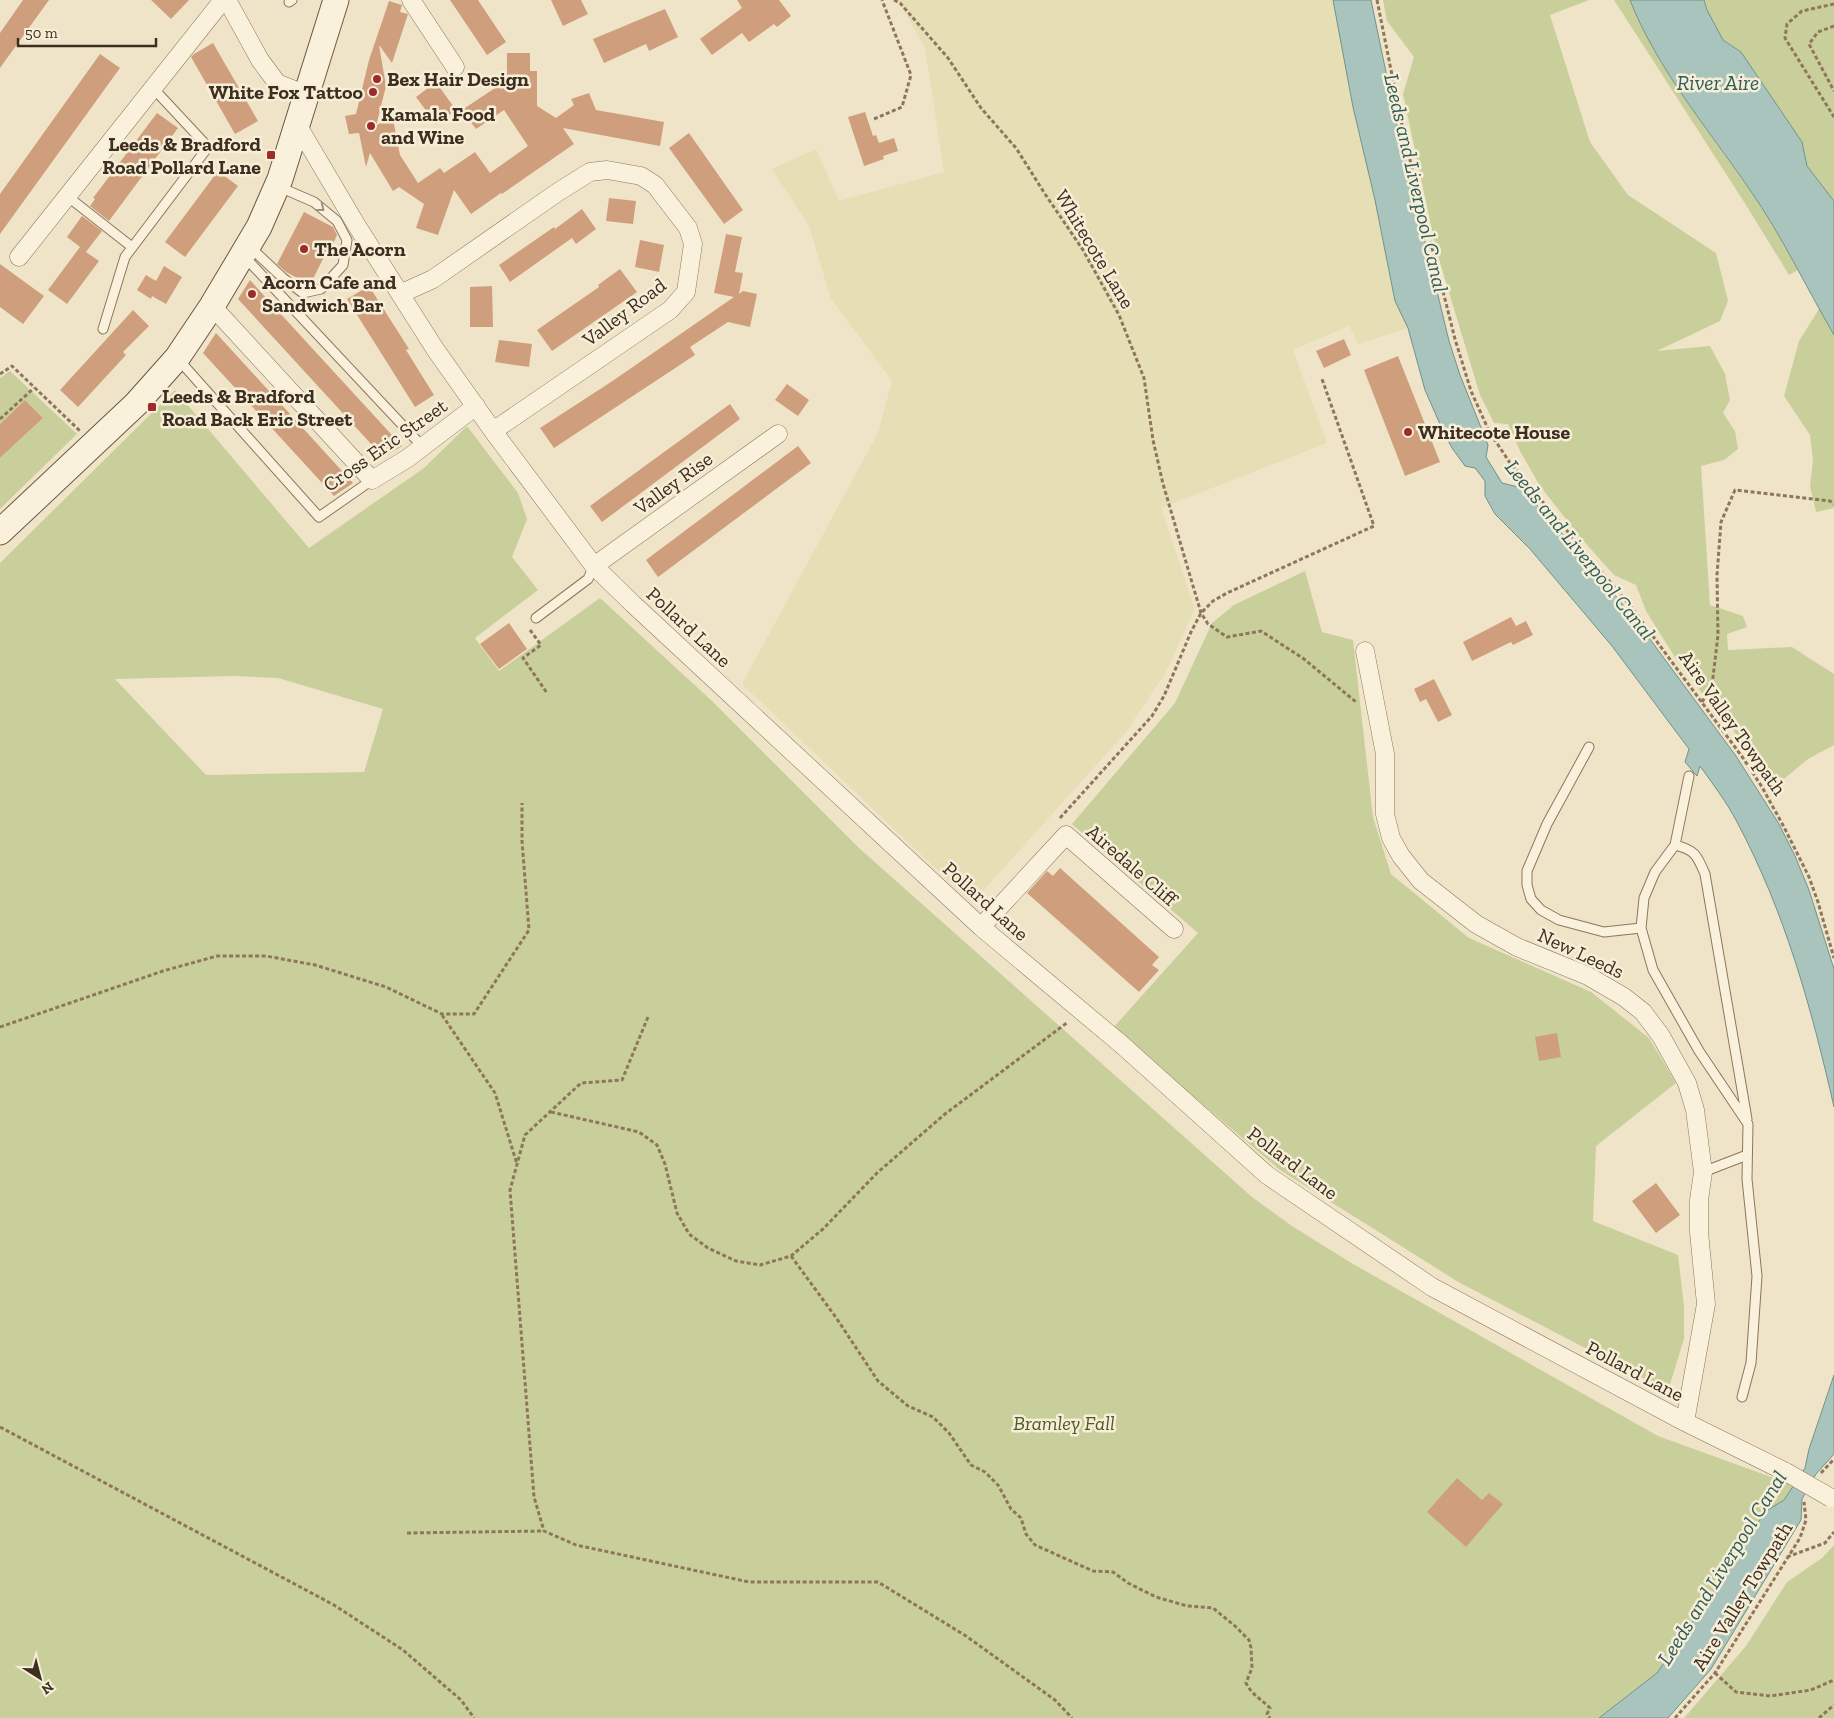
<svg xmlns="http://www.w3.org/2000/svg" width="1834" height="1718" font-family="'Zilla Slab',serif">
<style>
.farmland{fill:#e6deb5}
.green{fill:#c9cf9b;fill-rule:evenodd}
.water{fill:#a9c4bc;stroke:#6f938a}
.building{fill:#cf9f7d}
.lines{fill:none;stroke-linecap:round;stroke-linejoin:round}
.lane-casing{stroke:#8d765c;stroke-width:11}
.street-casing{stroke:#8d765c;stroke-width:19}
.secondary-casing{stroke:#6f573f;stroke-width:27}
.path{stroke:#8d765c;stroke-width:3;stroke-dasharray:4 2.5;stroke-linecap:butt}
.lane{stroke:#faf1dc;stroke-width:9}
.street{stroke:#faf1dc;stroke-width:18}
.secondary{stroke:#faf1dc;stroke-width:25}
.street-bridge-casing{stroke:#8d765c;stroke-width:19;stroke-linecap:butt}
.street-bridge{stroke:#faf1dc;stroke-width:18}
.oneway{stroke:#9c907e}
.poi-dot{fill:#9e2a2b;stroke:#f7eed8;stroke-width:2}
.labels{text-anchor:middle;stroke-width:5;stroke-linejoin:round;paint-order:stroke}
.poi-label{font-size:20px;font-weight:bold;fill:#3d2e20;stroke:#f7eed8;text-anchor:start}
.street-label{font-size:20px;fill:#3d2e20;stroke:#f7eed8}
.park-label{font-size:20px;font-style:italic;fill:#4d5a26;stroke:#f7eed8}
.water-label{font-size:21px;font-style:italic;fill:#2f5d5a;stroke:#f7eed8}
</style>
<rect width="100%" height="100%" fill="#f0e4c8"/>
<path class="farmland" d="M898,0H1333L1353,107L1375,200L1395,301L1408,328L1358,344L1349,326L1293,350L1327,443L1161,508L1195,609L1166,672L1126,732L972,903L742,684L878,433L892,381L831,299L809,226L772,169L816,149L839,201L944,172L925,48Z"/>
<path class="green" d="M1383,0H1589L1550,15L1590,142L1628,195L1716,253L1728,301L1720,321L1657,351L1710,346L1725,374L1730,400L1723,413L1735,431L1738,449L1724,460L1701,466L1710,605L1743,616L1747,627L1727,634L1728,650L1792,647L1834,674V745L1808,759L1772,789L1725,718L1702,693L1676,659L1646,611L1636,585L1614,575L1580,537L1540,486L1520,451L1508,424L1494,423L1480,395L1436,249L1403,94L1414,57L1387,21Z
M1614,0H1630C1656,67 1708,130 1749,189C1767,215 1782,242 1798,270L1789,275L1746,205Z
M1704,0H1834V201L1807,166L1802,142L1741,52L1723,40L1707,10Z
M1819,309L1834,335V508L1816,512L1810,486L1813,461L1810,435L1784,396L1799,341Z
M10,371L77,434L0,509V458L43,418L25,400L0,424V378Z
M175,390L309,548L424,468L467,426L518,493L527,519L512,557L538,590L475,638L499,671L600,598L712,701L859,848L1252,1197L1292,1226L1353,1264L1658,1436L1793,1485L1784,1500L1766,1511L1735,1555L1709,1598L1657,1673L1599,1718H0V563ZM234,676L278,678L383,709L364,772L206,775L115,679Z
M1305,571L1322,632L1353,640L1373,817L1391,874L1469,938L1591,992L1649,1038L1676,1083L1596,1146L1593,1221L1678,1255L1684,1306V1339L1668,1391L1460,1283L1280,1170L1113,1028L1198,933L1072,824L1175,703L1212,623L1234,605Z
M1834,1545V1718H1684L1746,1646L1787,1582L1822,1558Z"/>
<path class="water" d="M1333,0H1371L1398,130L1449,341L1460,375L1488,445L1486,457L1502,483L1522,488L1597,573L1641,627L1736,756L1779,824L1795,856L1809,890L1834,969V1107C1811,1006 1785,912 1736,820C1726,801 1712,783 1700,766L1697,776L1685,762L1689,749L1612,646L1530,549L1495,514L1485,496V481L1475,468L1465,466L1452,448L1443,431L1425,390L1408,328L1395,301L1375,200L1353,107Z
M1630,0H1704L1707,10L1723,40L1741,52L1802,142L1807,166L1834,201V335C1806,287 1782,236 1750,190C1709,130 1657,69 1630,0Z
M1834,1375V1454L1816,1474L1802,1499L1801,1520L1711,1669L1668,1718H1599L1657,1673L1709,1598L1735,1555L1766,1511L1784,1500L1805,1468L1809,1449Z"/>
<path class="building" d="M23,0H49L0,68V33Z
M151,0H189L171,19Z
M450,0H478L506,42L487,55Z
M551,0H581L588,14L563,26Z
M737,0H779L791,16L777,27L774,24L749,42L742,33L712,55L700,39L742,8Z
M389,1L402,5L400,12L408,14L392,63L379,45L386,86L376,126L392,114L400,155L418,183L440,168L444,173L475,152L490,173L528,146L504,110L476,129L462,110L507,80V53H530V71H537V106L556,118L574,105L571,99L589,93L596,110L664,122L660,146L563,128L574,144L502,194L501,193L471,214L454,190L438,235L416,228L424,204L399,187L393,191L370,153L366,167L359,133L349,134L345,116L356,114L369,60Z
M665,9L678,37L649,51L646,44L604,63L593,39Z
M213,43L258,121L235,134L191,57L194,54Z
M100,54L120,68L0,234V194Z
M432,85H438L456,110L436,124L416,97Z
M865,112L873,136L876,135L879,143L894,138L898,151L883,156L884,159L864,166L848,117Z
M157,113L178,128L109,221L90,206L95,199L93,198Z
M689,133L743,210L724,224L669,148Z
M218,171L238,186L185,257L165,242Z
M609,198L636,201L633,224L606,221Z
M582,209L596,229L576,244L572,238L510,282L499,265L554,227L555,229Z
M304,212L333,227L337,235L333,244L331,243L310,285L286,272L277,264Z
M82,216L102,231L86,252L99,261L67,304L48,290L80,247L67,237Z
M726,234L742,237L735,272L743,273L739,294L743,291L757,294L750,327L728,322L690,347L695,355L554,448L540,428L611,382L734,297L714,293Z
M640,240L664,245L659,272L635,267Z
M0,264L44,296L23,324L0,307Z
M164,266L182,277L166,304L152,296L151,299L137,290L146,275L156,281Z
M620,269L637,292L552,351L537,330L599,287L598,285Z
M250,280L267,299L402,446L383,457L238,299Z
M369,286L409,349L406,350L434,395L415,407L347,299Z
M492,286L493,327H470V287Z
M133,310L149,326L123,352L126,355L78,407L60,390Z
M216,333L353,483L334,496L203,353Z
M1344,339L1351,355L1324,368L1316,351Z
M499,340L532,344L529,367L495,362Z
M1398,356L1440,462L1405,476L1364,370Z
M787,384L809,400L798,416L775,400Z
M25,400L43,418L0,458V424Z
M730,404L740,419L602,522L590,506Z
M798,446L811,463L658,577L646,560Z
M1511,617L1516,626L1526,621L1533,635L1513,645L1511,642L1472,661L1463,642Z
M509,623L527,649L499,669L480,644Z
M1434,679L1452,715L1438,722L1426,699L1420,702L1414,689Z
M1060,868L1159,957L1152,965L1159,970L1139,992L1027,893L1047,871L1053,876Z
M1557,1033L1561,1057L1539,1061L1535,1037Z
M1656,1183L1680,1215L1656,1233L1632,1201Z
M1457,1478L1482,1500L1489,1493L1503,1504L1466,1547L1427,1512Z"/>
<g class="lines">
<defs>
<path id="lane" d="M289,2L292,0
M67,196L132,247
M249,246L283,278L303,293L321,289L343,265L347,240L337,221L314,202L277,186
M243,255L422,446
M103,329L125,257L208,147L153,88
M178,359L319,517L372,480
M536,618L588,579L594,566
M1589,747L1547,824L1527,871V885L1531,899L1541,910L1559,920L1604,932L1641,928
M1689,776L1675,845L1655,872L1644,898L1641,928L1653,970L1699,1051L1748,1124L1747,1179L1757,1276L1751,1363L1742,1397
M1675,845C1695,850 1697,855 1705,874L1747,1119
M1703,1172L1747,1155"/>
<path id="street" d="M227,0L260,60L277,83L307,95
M411,0L455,67
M298,126L357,226L435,349L493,431L594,566L633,604L981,927L1121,1044L1267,1175L1432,1287L1685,1422L1786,1472
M19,257L223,0
M400,294L433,279L558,192L590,172L607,170L641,176L655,185L688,228L693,244L686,292L670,310L493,431
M212,306L372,480L408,458L476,406
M594,566L778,434
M1365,651L1385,754V814L1391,838L1401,856L1421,881L1476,924L1517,947L1588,976L1624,997L1643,1012L1661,1036L1687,1083L1695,1110L1703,1172L1699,1200V1232L1706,1304L1685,1422
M981,927L1066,835L1174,929"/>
<path id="secondary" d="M0,532L136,404L177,358L212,306L259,227L280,179L336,0"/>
</defs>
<use href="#lane" class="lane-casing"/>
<use href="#street" class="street-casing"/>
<use href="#secondary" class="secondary-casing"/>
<path class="path" d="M894,0L900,3L948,58L981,108L1016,148L1045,194L1083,250L1119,315L1144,378L1153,440L1163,484L1201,613L1208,624L1227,637L1261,631L1304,659L1356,702
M1377,0L1405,140L1455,339L1471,391L1489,431L1510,463L1632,608L1743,758L1762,787L1784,827L1809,877L1818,902L1834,958
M1834,4L1802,11L1787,24L1785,38L1834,117
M1834,26L1818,32L1809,44L1834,91
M874,119L902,107L911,75L882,0
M0,374L12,366L80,431
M0,419L34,388
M530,630L541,645L523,658L547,693
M1702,702L1712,686L1718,635L1717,575L1721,522L1735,490L1830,501L1834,504
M1060,818L1152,716L1164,696L1191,632L1201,613L1213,601L1227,593L1374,526L1322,379
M442,1015L495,1093L517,1164
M648,1017L622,1080L581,1083L525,1135L510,1190L534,1497L544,1531L576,1545L749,1582H878L966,1636L1055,1700L1072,1718
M0,1027L163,971L217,956H266L315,965L386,987L442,1014H474L529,930L522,841V803
M551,1112L639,1132L657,1145L665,1164L677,1213L689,1234L708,1248L736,1261L760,1265L791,1256L823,1229L877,1173L945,1114L1068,1022
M791,1256L837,1319L878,1381L908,1406L933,1417L949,1433L971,1465L985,1472L998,1485L1011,1509L1021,1518L1026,1534L1035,1545L1093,1571L1113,1572L1128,1583L1156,1597L1187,1606L1213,1608L1235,1626L1249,1640L1251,1648L1252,1668L1246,1683C1251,1694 1261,1699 1270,1708L1267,1714L1270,1718
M0,1427L334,1605L403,1650L461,1700L474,1718
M1821,1473L1834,1459
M407,1533L544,1531
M1787,1557L1825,1543L1834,1532
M1715,1673L1736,1692L1770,1696L1811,1690L1834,1680
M1675,1718L1715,1673L1800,1538L1806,1520L1804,1502
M1819,1718L1834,1705"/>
<use href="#lane" class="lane"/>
<use href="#street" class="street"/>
<use href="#secondary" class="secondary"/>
<defs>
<path id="street-bridge" d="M1786,1472L1831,1498"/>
</defs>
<use href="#street-bridge" class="street-bridge-casing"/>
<use href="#street-bridge" class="street-bridge"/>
</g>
<defs><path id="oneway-chevron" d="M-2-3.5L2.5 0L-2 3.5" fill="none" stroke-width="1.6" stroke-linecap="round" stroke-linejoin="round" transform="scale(1.25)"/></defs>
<use class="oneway" href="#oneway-chevron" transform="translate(321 208) rotate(38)"/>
<g class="poi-dot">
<circle cx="377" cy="79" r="5"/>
<circle cx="373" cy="92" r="5"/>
<circle cx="371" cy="126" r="5"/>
<rect x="266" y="150" width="10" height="10" rx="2.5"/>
<circle cx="304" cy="249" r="5"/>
<circle cx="252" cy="294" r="5"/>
<rect x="147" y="402" width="10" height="10" rx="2.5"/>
<circle cx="1408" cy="432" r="5"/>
</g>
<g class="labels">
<g class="poi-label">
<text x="387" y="86">Bex Hair Design</text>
<text x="363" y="99" text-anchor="end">White Fox Tattoo</text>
<text x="381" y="121">Kamala Food<tspan x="381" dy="23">and Wine</tspan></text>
<text x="261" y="151" text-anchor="end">Leeds &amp; Bradford<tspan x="261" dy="23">Road Pollard Lane</tspan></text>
<text x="314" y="256">The Acorn</text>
<text x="262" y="289">Acorn Cafe and<tspan x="262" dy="23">Sandwich Bar</tspan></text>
<text x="162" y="403">Leeds &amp; Bradford<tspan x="162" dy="23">Road Back Eric Street</tspan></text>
<text x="1418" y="439">Whitecote House</text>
</g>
<g class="street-label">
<text transform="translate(1095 249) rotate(59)" y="7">Whitecote Lane</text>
<text transform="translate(624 312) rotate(-37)" y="7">Valley Road</text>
<text transform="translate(385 445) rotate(-35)" y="7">Cross Eric Street</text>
<text transform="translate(673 483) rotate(-36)" y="7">Valley Rise</text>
<text transform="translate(689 627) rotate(43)" y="7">Pollard Lane</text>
<text transform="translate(1733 723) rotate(55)" y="7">Aire Valley Towpath</text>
<text transform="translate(1132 865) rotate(41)" y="7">Airedale Cliff</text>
<text transform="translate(986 901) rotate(42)" y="7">Pollard Lane</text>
<text transform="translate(1581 953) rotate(25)" y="7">New Leeds</text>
<text transform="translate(1293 1163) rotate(37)" y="7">Pollard Lane</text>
<text transform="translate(1635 1371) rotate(28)" y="7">Pollard Lane</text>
<text transform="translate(1742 1596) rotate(-58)" y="7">Aire Valley Towpath</text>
</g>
<g class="park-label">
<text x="1064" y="1430">Bramley Fall</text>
</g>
<g class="water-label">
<text x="1718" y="90">River Aire</text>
<text transform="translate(1416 183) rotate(77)" y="7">Leeds and Liverpool Canal</text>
<text transform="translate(1580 550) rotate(51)" y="7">Leeds and Liverpool Canal</text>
<text transform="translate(1722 1568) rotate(-58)" y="7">Leeds and Liverpool Canal</text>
</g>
</g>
<g transform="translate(40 1678) rotate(144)" stroke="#f7eed8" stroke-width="4" paint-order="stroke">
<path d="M0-4L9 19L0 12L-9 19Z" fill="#3d2e20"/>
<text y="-8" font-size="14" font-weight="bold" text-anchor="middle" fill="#3d2e20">N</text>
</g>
<path d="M18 38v8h138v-8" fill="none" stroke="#3d2e20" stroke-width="2.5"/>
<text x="25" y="38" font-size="15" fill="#3d2e20" stroke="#f7eed8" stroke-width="4" paint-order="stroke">50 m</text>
</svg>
